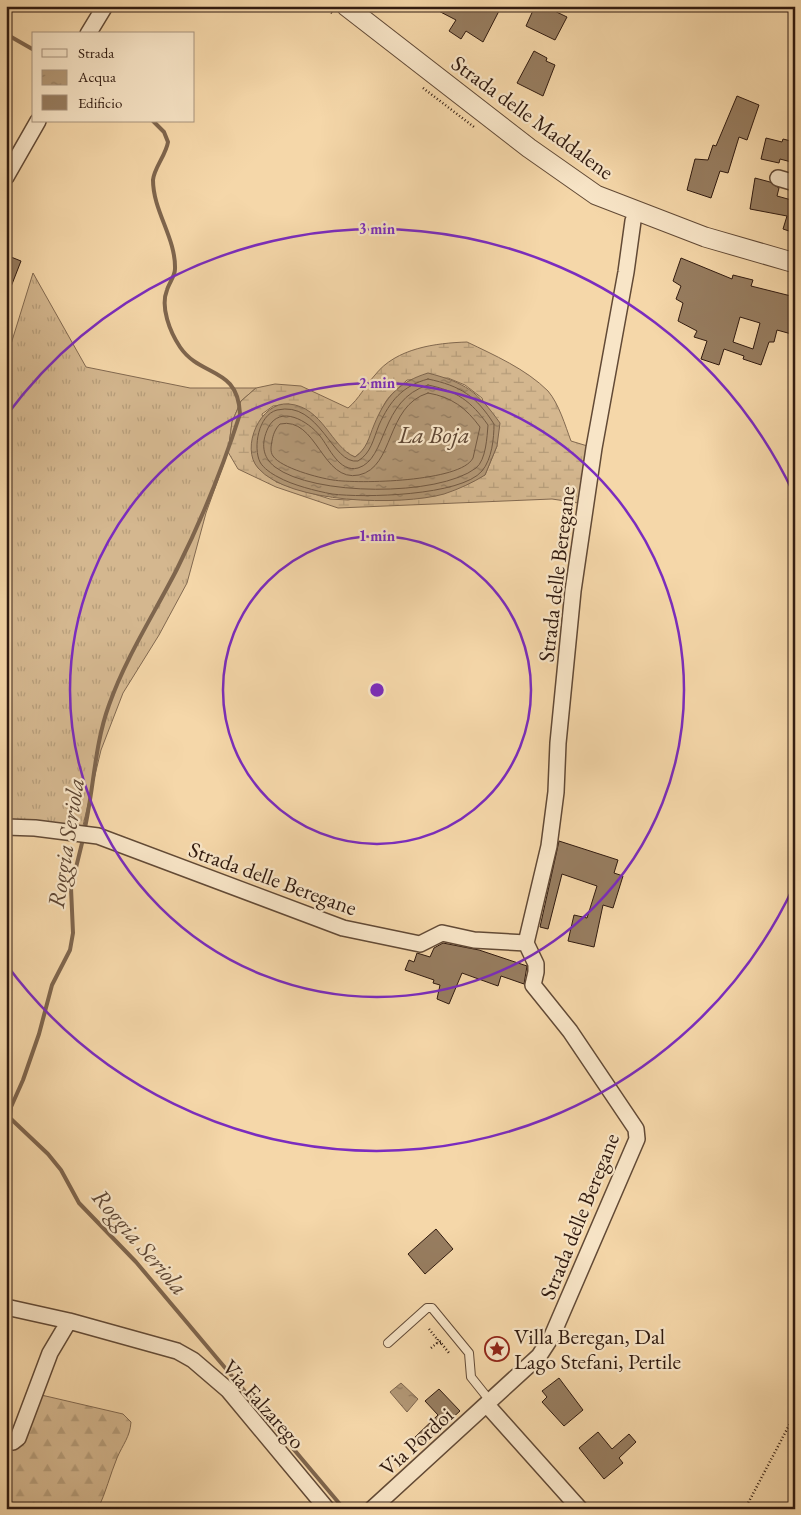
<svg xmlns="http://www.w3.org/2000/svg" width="801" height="1515" font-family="'EB Garamond',serif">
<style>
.grass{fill:url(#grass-tufts);stroke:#826950}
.forest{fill:url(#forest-firs);stroke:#826950}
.wetland{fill:url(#wetland-marsh);stroke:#826950;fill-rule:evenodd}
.water{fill:url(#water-ripples);stroke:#7e654d}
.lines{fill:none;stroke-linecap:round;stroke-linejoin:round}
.shore{stroke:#725942;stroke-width:1}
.stream{stroke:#7e654d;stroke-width:4}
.building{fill:#977d60;stroke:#311b10;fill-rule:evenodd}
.service-casing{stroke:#624a36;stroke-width:10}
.minor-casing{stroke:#624a36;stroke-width:18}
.tertiary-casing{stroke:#624a36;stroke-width:21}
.path{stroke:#311b10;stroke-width:2.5;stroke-dasharray:1 2.5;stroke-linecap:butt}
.service{stroke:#f8e5c7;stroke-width:8}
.minor{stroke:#f8e5c7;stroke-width:15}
.tertiary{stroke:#f8e5c7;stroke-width:19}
.ring{fill:none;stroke:#7b2cbf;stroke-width:2.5}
.labels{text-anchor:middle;stroke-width:4.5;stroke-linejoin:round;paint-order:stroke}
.street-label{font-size:22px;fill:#311b10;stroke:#f8e5c7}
.poi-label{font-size:22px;fill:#311b10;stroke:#f8e5c7;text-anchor:start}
.water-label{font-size:24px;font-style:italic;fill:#5e4633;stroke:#f8e5c7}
.centre{fill:#7b2cbf;stroke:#f8e5c7;stroke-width:2.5}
.ring-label{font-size:15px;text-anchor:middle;font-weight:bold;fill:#7b2cbf;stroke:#f8e5c7;stroke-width:4.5;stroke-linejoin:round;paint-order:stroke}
</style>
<defs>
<pattern id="grass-tufts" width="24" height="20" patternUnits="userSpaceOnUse" patternTransform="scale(1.25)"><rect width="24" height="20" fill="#d4b78f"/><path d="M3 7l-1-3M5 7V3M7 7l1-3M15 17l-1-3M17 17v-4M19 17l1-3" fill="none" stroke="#b69d7a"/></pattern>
<pattern id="forest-firs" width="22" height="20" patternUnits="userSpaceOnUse" patternTransform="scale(1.25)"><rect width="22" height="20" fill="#d4b78f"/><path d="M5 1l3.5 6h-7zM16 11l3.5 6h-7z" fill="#b69d7a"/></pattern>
<pattern id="wetland-marsh" width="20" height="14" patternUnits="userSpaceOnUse" patternTransform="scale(1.25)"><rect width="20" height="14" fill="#d4b78f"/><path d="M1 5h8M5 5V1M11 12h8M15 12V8" fill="none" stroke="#b69d7a"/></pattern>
<pattern id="water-ripples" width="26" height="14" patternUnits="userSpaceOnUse" patternTransform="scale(1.25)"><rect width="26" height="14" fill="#b29775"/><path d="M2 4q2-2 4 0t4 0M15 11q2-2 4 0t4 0" fill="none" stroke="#917a5f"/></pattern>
</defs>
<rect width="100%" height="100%" fill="#f5d7a9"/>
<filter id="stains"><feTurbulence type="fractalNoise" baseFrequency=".004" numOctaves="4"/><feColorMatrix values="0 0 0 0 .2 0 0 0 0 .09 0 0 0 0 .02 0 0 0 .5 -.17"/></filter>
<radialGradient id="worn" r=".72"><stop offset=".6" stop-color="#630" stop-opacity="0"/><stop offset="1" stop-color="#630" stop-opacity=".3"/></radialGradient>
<path class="grass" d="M33,273L86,367L190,388H256L241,401L232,422L228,452L206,513L187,583L159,635L123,693L101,750L81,834L6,827V343L11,344Z"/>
<path class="forest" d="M37,1394L123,1414L131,1422C130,1437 123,1444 117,1458C110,1475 106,1492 98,1509H6V1448Z"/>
<path class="wetland" d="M467,342C494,355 526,369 548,391C559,404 565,425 571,441L594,448L585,504L552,499L338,508L276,487L238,469L228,452L232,422L241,401L256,388L275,384L301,386L348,408C359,399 365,386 375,375C396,348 436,343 467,342ZM448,378L465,385L482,398L497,446L485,475L348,500L330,499L276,482L262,414L273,406L289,404L346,453L355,457C372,446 375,420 385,403C390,394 400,387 407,380Z"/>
<path class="water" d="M428,373C466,383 477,391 500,423L497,446L485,475C472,483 459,489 444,494C401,506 289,504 258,468C240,448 260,401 289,404C323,407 331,447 355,457C367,449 369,437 374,425C386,396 399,382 428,373Z
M401,1383L418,1399L407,1412L390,1392Z"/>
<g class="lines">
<path class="shore" d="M428,379C461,386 476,396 494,424C494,438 492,459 482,471C461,496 363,498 332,494C316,491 292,485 278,477C272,474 263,468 260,462C253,448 258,415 277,410C320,400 332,465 358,461C371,453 373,440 379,425C390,401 402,386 428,379Z
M428,385C457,391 471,401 488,425C487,437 486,460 476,468C438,497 313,496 275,467C262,457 261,443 268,428C280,404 308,421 320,436C329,447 339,473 358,468C388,459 379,400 428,385Z
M428,393C452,397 466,408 480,427L473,458C461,482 358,484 333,480C319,478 281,468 273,456C270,452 271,446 272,441C273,435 275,429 280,424C317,416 322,483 359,475C395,467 385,406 428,393Z"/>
<path class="stream" d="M6,34L34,50
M84,832C94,790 94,746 109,705C126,657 154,614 177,569C202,519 223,467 240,414C238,366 201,378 180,347C170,332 160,307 167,290C169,283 175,276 175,269C176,238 153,211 153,180C154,168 166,155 168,142L164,132L153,121
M83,839L71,888L73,933L70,950L52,985L39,1034L23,1080L11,1107L10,1118L48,1154L61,1170L79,1203L136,1262L344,1509"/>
</g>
<path class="building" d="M429,6H491L499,11L483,42L466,31L461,39L449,31L456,20Z
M535,6H544L567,17L555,40L526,26Z
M534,51L547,58L546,61L555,65L543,96L517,83Z
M737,96L759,105L747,140L739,137L728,173L720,171L711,198L687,190L695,159L708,160L713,145L716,146Z
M766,138L782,142L783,139L795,142V163L780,159L779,163L761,159Z
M755,178L770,182L779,188L777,196L795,201V233L783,229L787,216L750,209Z
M6,255L21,261L7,297H6Z
M681,258L732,279L733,275L753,280L751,286L795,297V335L777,330L774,342H769L761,365L743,359L744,356L724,349L719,365L701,359L707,341L694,337L697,331L678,321L683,303L676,299L681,286L673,281ZM740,317L760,323L753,349L733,342Z
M559,841L618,860L614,873L623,876L613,908L603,905L594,947L568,941L574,915L587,918L597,886L562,874L548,929L540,927Z
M443,943L479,950L527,966L524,984L501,976L498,986L462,973L449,1004L437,999L440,985L433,983L434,980L405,970L409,960L414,962L417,953L430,957L434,948Z
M436,1229L453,1249L425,1274L408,1254Z
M559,1378L583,1410L564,1426L542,1402L547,1397L542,1391Z
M439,1389L460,1411L420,1447L413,1439L438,1415L425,1401Z
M598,1432L612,1449L629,1434L636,1442L619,1458L623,1463L604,1479L579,1448Z"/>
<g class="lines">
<defs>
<path id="service" d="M388,1343L427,1308H432L469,1353L471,1377L491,1402"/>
<path id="minor" d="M88,34L105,6
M6,177L38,121
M778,178L795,183
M6,827L35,828L98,836L343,928L420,944L442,933L474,940L526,943
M6,1307L69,1321L177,1351L193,1360L228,1390L327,1509
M487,1405L580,1509
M6,1441L13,1442L18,1438L50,1353L69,1321
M372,1509L539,1356L552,1336L637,1139L636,1129L570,1031L533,985L536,972V964L526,943L549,846L556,792L558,743L573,591L594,448L626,272L633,221L637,211"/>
<path id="tertiary" d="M346,6L529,148L596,195L705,237L795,263"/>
</defs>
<use href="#service" class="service-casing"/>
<use href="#minor" class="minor-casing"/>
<use href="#tertiary" class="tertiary-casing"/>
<path class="path" d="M323,6L332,13
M423,88L474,127
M429,1329L437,1339
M441,1343H437L438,1339L449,1353
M431,1348L437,1343
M745,1509L795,1414"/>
<use href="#service" class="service"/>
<use href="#minor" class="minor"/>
<use href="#tertiary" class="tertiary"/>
</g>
<g class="ring">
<circle cx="377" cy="690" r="154"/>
<circle cx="377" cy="690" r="307"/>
<path d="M793 888A461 461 0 0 1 6 964M6 416A461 461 0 0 1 793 492"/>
</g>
<defs>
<symbol id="sight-ring" viewBox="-11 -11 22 22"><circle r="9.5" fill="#f8e5c7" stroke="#8f2418" stroke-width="1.5"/><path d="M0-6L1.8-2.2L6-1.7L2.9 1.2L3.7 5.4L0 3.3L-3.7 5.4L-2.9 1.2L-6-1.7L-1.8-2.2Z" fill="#8f2418"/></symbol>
</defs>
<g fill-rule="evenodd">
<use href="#sight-ring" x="483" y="1335" width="28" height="28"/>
</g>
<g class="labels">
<g class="street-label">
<text transform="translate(533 117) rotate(36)" y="8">Strada delle Maddalene</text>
<text transform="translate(556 574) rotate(-83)" y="8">Strada delle Beregane</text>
<text transform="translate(273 878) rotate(20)" y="8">Strada delle Beregane</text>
<text transform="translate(579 1216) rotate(-68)" y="8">Strada delle Beregane</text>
<text transform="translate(264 1404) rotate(48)" y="8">Via Falzarego</text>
<text transform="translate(416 1441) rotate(-42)" y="8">Via Pordoi</text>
</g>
<g class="poi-label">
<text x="514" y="1344">Villa Beregan, Dal<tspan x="514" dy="25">Lago Stefani, Pertile</tspan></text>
</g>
<g class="water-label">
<text x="434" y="443">La Boja</text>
<text transform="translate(66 843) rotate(-81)" y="8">Roggia Seriola</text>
<text transform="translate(140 1242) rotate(49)" y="8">Roggia Seriola</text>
</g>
</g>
<circle cx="377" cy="690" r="8" class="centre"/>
<g class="ring-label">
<text x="377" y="234">3 min</text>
<text x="377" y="388">2 min</text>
<text x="377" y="541">1 min</text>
</g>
<rect width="801" height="1515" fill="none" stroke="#f5d7a9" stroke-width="25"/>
<rect x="8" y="8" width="786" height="1500" fill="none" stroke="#311b10" stroke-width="2.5"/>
<rect x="12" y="12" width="776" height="1490" fill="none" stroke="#311b10"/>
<rect x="32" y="32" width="162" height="90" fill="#f8e5c7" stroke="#a8947e"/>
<rect x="42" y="49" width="25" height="8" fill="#f8e5c7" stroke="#a8947e"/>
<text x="78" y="58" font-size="15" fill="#311b10">Strada</text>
<rect x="42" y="70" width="25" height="15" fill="url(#water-ripples)" stroke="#a8947e"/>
<text x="78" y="82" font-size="15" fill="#311b10">Acqua</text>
<rect x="42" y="95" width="25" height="15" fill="#977d60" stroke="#a8947e"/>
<text x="78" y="108" font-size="15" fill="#311b10">Edificio</text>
<rect width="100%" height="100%" filter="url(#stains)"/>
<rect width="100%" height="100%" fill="url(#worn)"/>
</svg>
